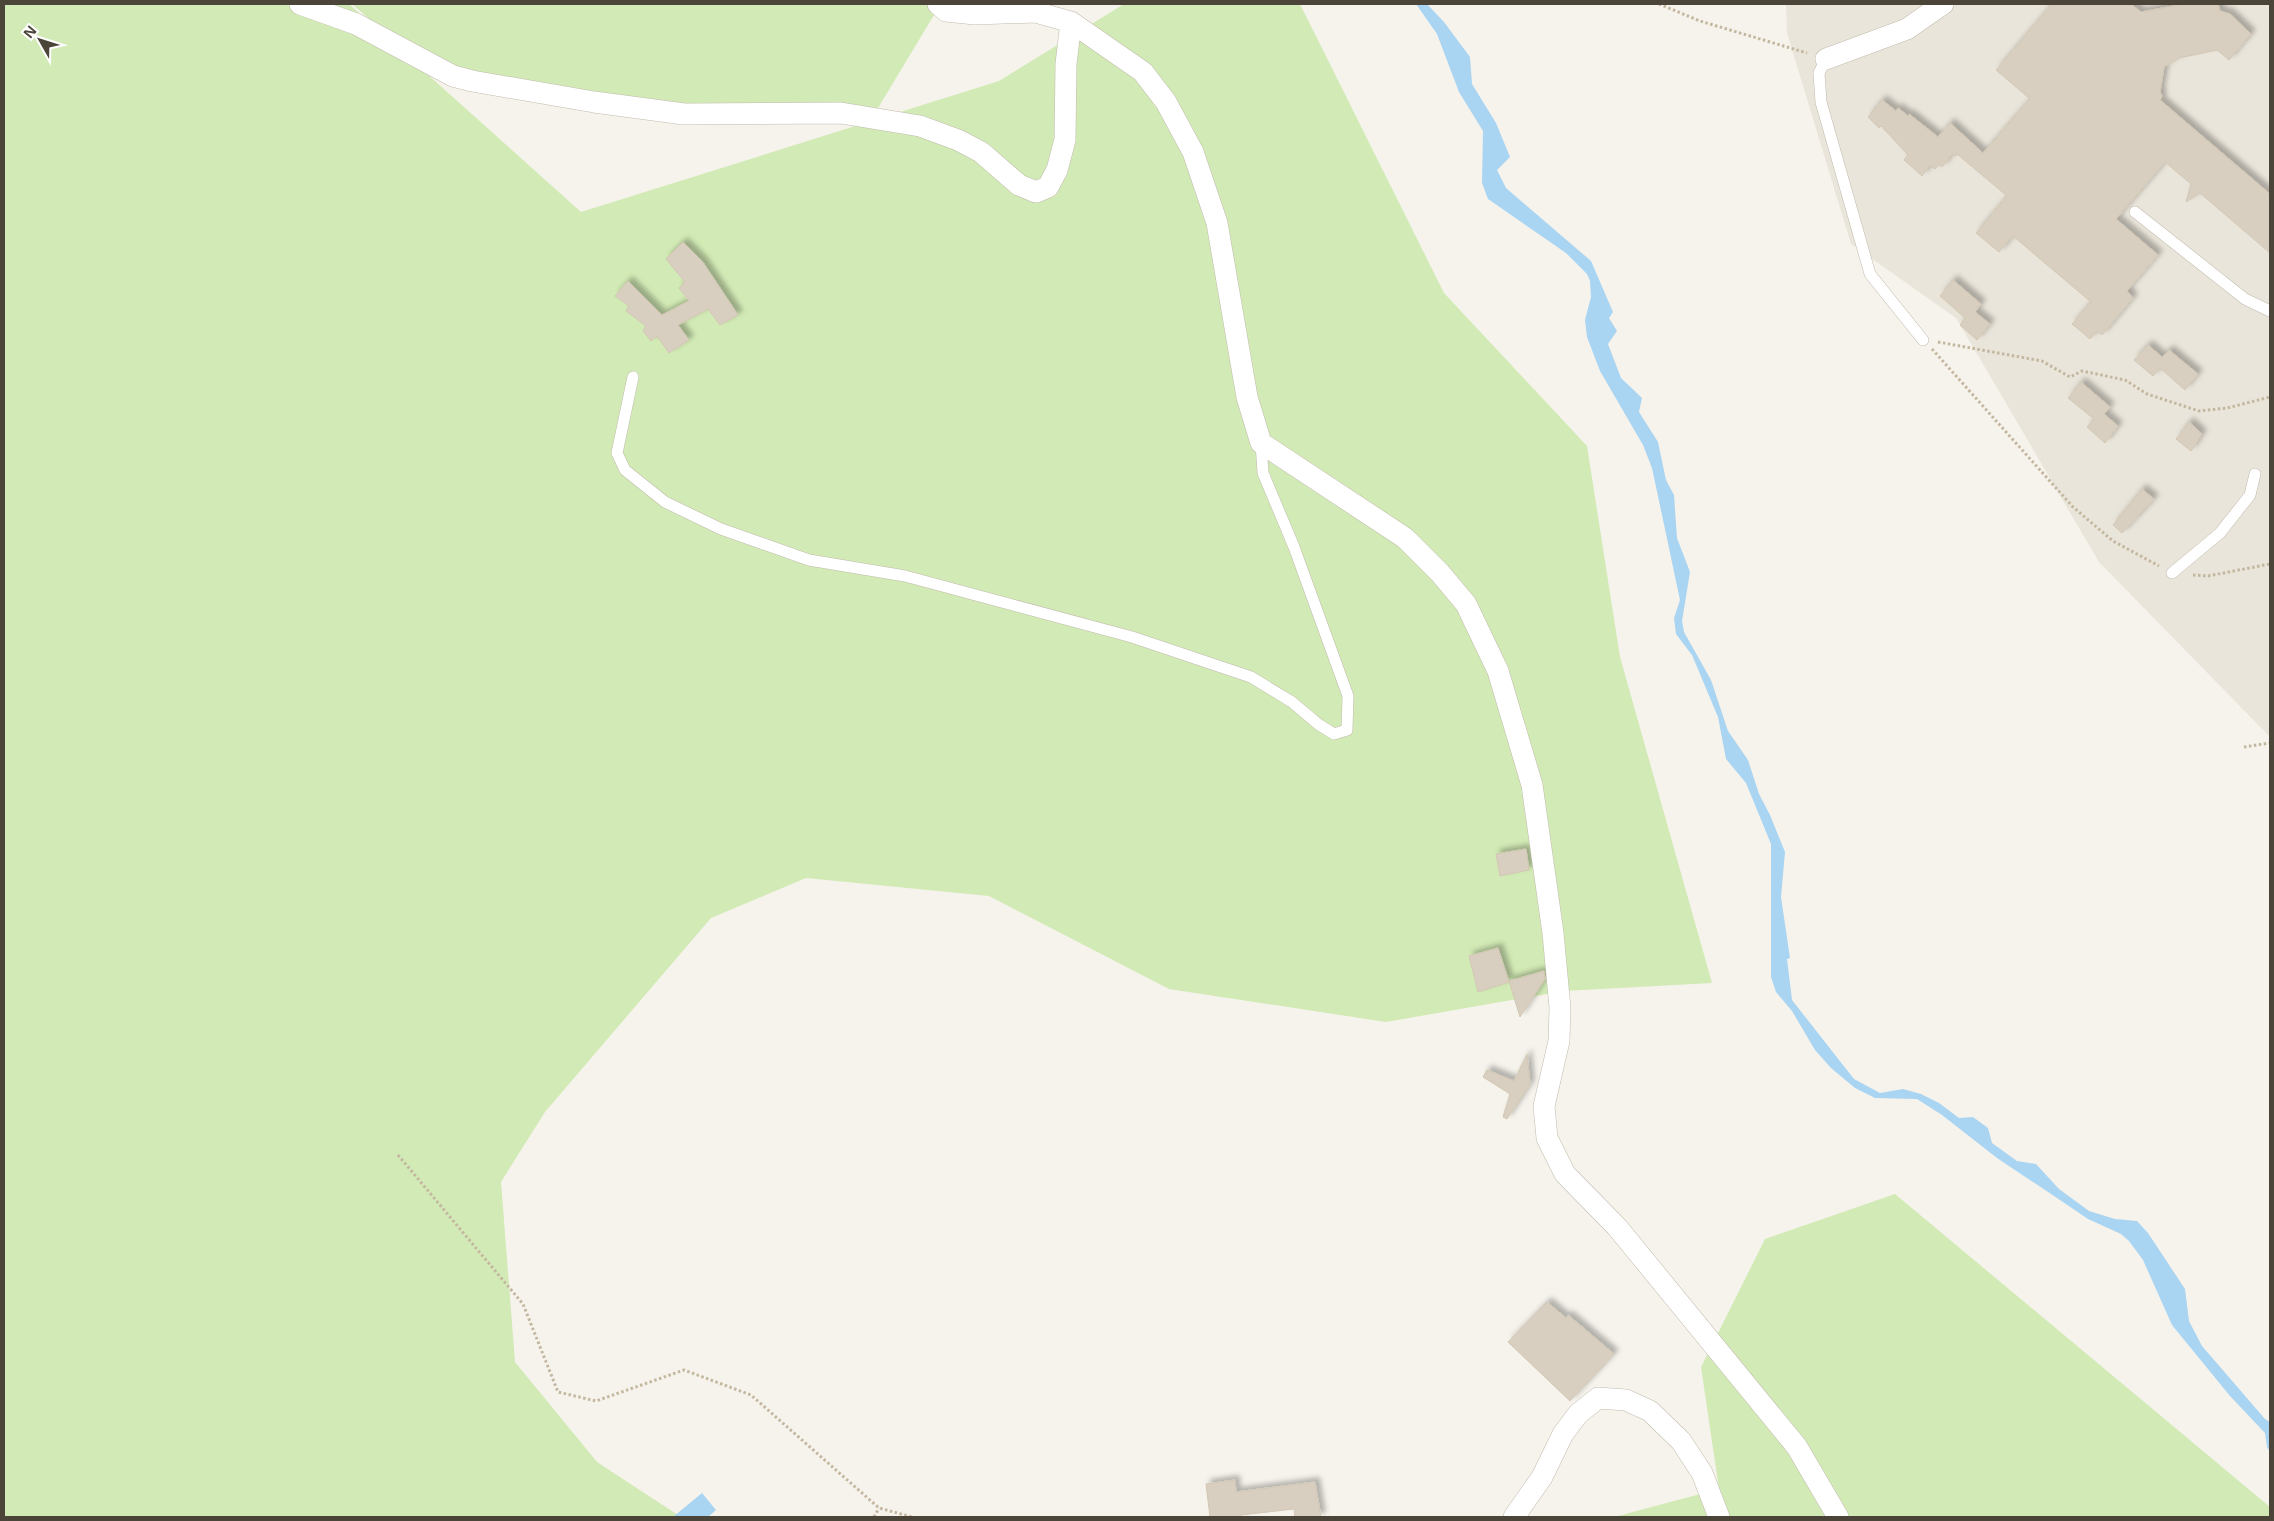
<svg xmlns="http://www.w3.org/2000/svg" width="2274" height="1521" font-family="'Open Sans',sans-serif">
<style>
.residential{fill:#eae5da}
.green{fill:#d2eab5}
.water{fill:#a9d4f2}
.building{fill:#d8cfc1;stroke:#d3c7b4;filter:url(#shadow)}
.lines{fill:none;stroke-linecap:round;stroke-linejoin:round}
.service-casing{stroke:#c2bbae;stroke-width:12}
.minor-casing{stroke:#c2bbae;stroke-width:22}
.path{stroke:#c4b79f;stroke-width:3;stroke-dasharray:2.5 2.5;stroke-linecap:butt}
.service{stroke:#fff;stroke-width:11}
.minor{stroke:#fff;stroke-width:21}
</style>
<defs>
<filter id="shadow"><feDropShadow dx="4.5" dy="-4.5" stdDeviation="2.5" flood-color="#0004"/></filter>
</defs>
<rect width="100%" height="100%" fill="#f6f3ec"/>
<path class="residential" d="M1786,4H2270V737L2099,562L1956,318L1851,244L1787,33Z"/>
<path class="green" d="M4,4H349L581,212L999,81L1124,4H1300L1444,293L1587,446L1620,657L1712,983L1564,991L1386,1022L1169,989L989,896L806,878L711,918L545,1112L501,1182L515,1362L597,1462L681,1517H4Z
M352,4H937V10L878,108L675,123L433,74Z
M1895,1194L2270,1507V1517H1614L1719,1489L1701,1367L1765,1239Z"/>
<path class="water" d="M1416,4H1427L1444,22L1470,57L1472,84L1496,123L1510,157L1497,170L1506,188L1591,261L1613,312L1609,318L1617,331L1608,344L1621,378L1642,398L1639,412L1658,442L1666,480L1674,495L1677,538L1690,572L1682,621L1684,632L1711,680L1728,731L1748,760L1759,794L1770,815L1785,852L1781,897L1790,958L1787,959L1792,1000L1854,1079L1880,1093L1903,1089L1921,1094L1939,1103L1959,1118L1973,1117L1988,1128L1992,1143L2017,1161L2036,1164L2059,1189L2089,1211L2115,1219L2137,1221L2148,1233L2185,1289L2189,1321L2202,1346L2265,1419L2270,1422V1452L2267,1447L2265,1433L2230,1396L2172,1325L2143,1260L2129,1241L2121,1234L2088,1219L2060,1200L1997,1158L1942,1115L1917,1099L1875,1098L1855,1088L1831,1068L1815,1050L1792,1011L1776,992L1771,977V844L1746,783L1726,759L1718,717L1692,655L1676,634L1674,618L1680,600L1652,468L1643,445L1600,371L1587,337L1585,320L1591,297L1590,281L1587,274L1566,253L1488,199L1482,183L1483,131L1459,92L1437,34Z
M702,1493L716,1510L708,1517H673Z"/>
<path class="building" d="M2052,4H2131L2141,12L2184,4H2218L2220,11L2230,14L2251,34L2229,60L2217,50L2179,58L2164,67L2160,92L2162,96L2160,100L2270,194V253L2200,193L2186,202L2191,184L2165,162L2116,219L2158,255L2127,291L2133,298L2102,335L2097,331L2090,339L2072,324L2091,302L2013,236L1999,252L1976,233L2007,196L1957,154L1956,156L1952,154L1942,167L1939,164L1935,169L1930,165L1922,176L1904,160L1908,155L1881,126L1879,128L1868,117L1882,100L1896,111L1898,108L1908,116L1909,114L1938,137L1950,123L1983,153L2030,99L1996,70Z
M683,242L702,261L738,315L720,325L708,309L678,325L689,340L669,353L657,336L651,341L643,331L646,326L626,311L629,306L615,296L628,281L662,315L689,301L679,288L685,282L666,259Z
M1953,280L1981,304L1975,312L1990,324L1977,340L1960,325L1965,318L1940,296Z
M2148,345L2162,357L2169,350L2198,374L2185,390L2160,368L2153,376L2134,360Z
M2081,382L2110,407L2104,414L2118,426L2105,443L2087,427L2094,419L2068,398Z
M2189,422L2202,434L2191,451L2176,439Z
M2142,489L2154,499L2122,533L2113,525Z
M1526,849L1529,870L1500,876L1496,854Z
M1498,948L1509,982L1478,992L1469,956Z
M1544,971L1545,979L1520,1017L1509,981Z
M1527,1054L1530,1084L1507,1119L1503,1117L1510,1094L1483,1077L1487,1070L1514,1081Z
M1547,1302L1566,1318L1568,1315L1614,1354L1570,1401L1508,1342Z
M1235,1480L1236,1492L1315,1482L1321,1517H1295L1294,1509L1241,1515L1242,1517H1210L1206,1484Z"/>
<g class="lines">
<defs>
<path id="service" d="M1826,59L1819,73L1821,102L1870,274L1923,340
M2135,212L2245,299L2270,311
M633,377L617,453L625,470L665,502L721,529L809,560L905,576L1132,637L1251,677L1292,702L1318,724L1334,734L1347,730L1348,696L1294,547L1263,473L1261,443
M2172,573L2220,533L2250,495L2255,474"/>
<path id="minor" d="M300,4L356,24L453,76L472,81L594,102L684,114L841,113L920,126L958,140L981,152L1019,185L1036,192L1048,187L1057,170L1065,140L1066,64L1071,22
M938,4L946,11L975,14L1035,12L1071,22L1143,72L1166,102L1193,152L1217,223L1247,397L1261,443L1405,538L1440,573L1466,604L1498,671L1532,785L1553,933L1560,1008L1559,1041L1544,1106L1547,1138L1565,1174L1617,1227L1797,1447L1838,1517
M1826,59L1907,29L1943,4
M1514,1517L1542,1477L1563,1434L1578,1414L1598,1398L1626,1400L1650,1411L1681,1441L1702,1473L1719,1517"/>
</defs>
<use href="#service" class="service-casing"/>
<use href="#minor" class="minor-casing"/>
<path class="path" d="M1659,4L1700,21L1807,53
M1938,342L2042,361L2070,377L2082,371L2125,380L2147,394L2199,411L2227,408L2270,397
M1932,349L2073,507L2113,541L2159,566
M2193,575L2208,576L2270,564
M2244,747L2270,743
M398,1155L523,1304L558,1392L596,1401L684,1370L751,1395L879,1508L912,1517
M874,1517L879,1508"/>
<use href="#service" class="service"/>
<use href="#minor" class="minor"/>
</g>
<rect width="2274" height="1521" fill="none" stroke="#4b4439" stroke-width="10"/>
<g transform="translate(40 40) rotate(309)" stroke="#ffffff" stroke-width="4" paint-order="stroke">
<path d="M0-4L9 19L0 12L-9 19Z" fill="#4b4439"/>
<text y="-8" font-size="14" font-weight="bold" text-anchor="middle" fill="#4b4439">N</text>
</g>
</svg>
